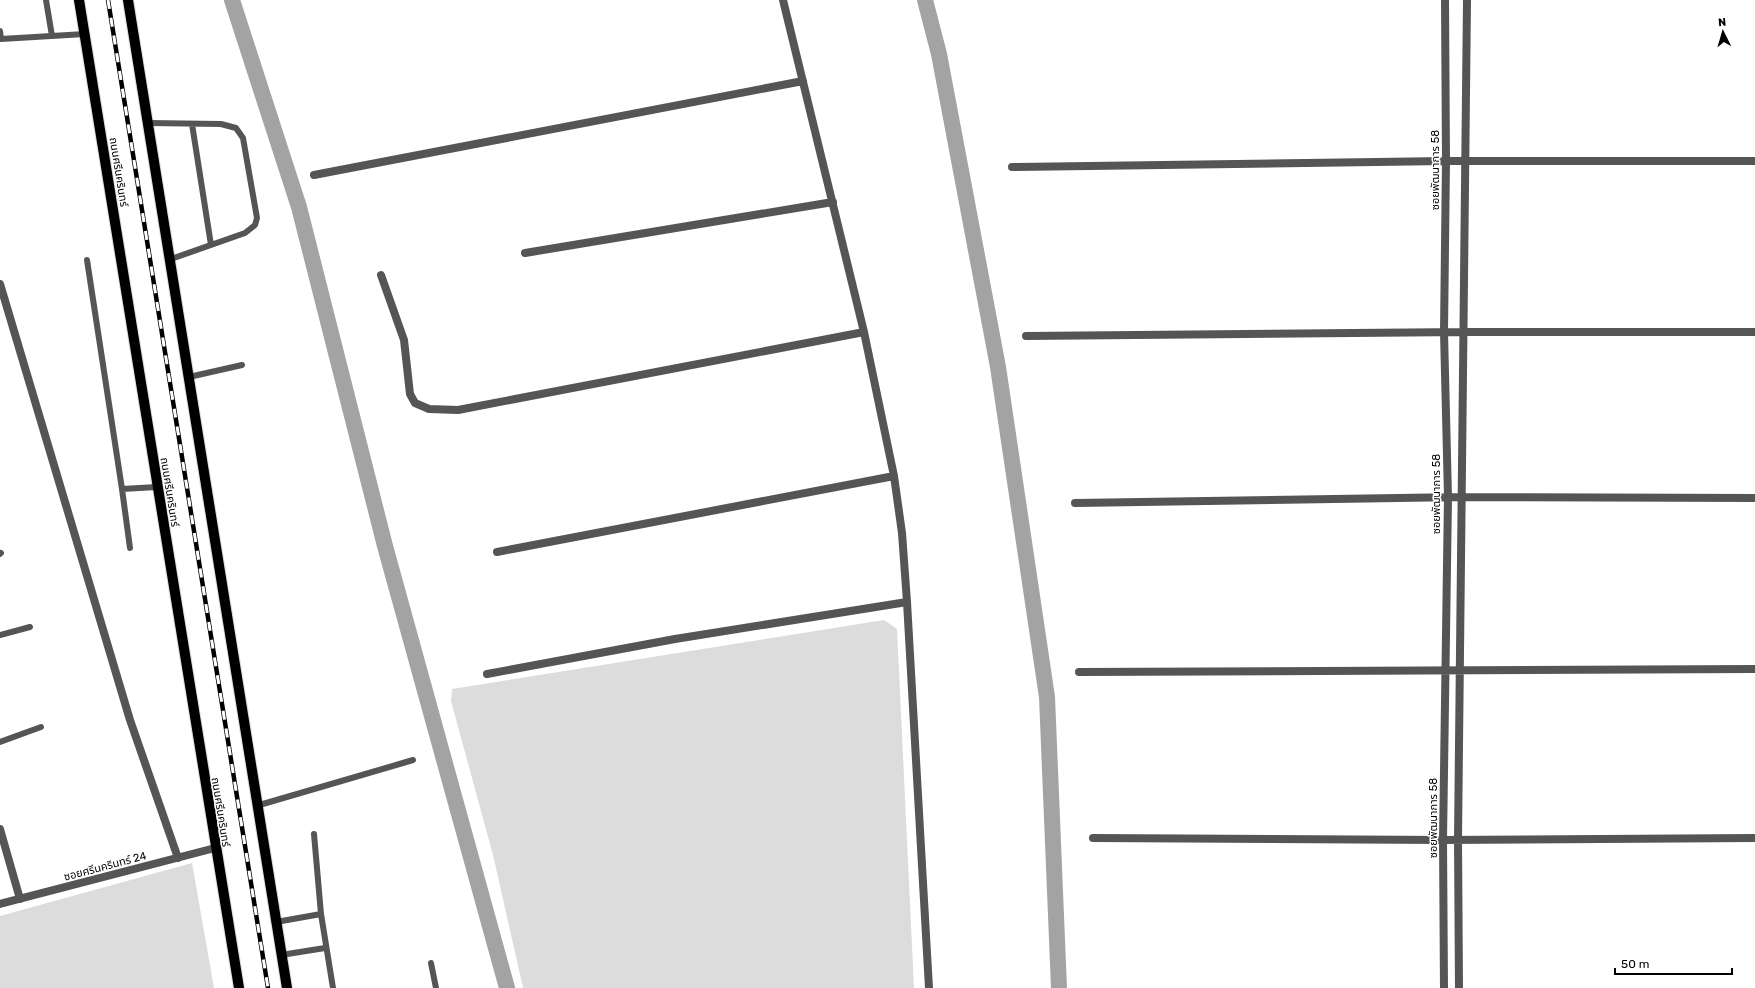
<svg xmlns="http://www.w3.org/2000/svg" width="1755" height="988" font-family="Rubik,'Noto Sans Thai',sans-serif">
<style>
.green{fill:#dcdcdc}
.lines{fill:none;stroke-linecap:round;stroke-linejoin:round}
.canal{stroke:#a3a3a3;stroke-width:16}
.primary-casing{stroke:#dbdbdb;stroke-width:12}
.service{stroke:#555;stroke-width:6}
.minor{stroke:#555;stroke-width:8}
.tertiary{stroke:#555;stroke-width:8}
.primary{stroke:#000;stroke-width:10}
.rail-casing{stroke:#000;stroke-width:4.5}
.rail{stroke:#fff;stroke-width:3;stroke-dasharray:9;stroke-linecap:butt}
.labels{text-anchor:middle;stroke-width:3;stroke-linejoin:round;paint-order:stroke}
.street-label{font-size:11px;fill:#000;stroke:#fff}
</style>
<rect width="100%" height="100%" fill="#fff"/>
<path class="green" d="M884,620L897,629L914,988H523L493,855L451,701L452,689Z
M192,863L214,988H0V916Z"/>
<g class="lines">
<path class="canal" d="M232,0L299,207L385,546L507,988
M925,0L939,54L998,367L1047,697L1059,988"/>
<defs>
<path id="primary" d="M79,0L239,988
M128,0L287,988"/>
</defs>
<use href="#primary" class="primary-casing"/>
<path class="service" d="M46,0L52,36
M0,31L1,39L85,34
M148,123L221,124L236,128L243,138L257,218L255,225L245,233L171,259
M192,124L211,245
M87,260L122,489
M189,377L242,365
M130,548L122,489L157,487
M0,554L1,553
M0,635L30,627
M0,742L41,727
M256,806L413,760
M314,834L321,914L333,988
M276,922L321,914
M281,955L325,948
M431,963L436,988"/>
<path class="minor" d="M783,0L864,332L894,476L902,533L907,602L929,988
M1012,167L1446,161H1755
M314,175L803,81
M525,253L833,202
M381,275L404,340L410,394L415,403L429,409L458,410L864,332
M0,284L130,720L178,858
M1026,336L1464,332H1755
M1075,503L1462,497L1755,498
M497,552L894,476
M1079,672L1755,669
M487,674L675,639L907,602
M0,829L20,899
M1093,838L1443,840L1755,838
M1444,988L1443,840L1448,497L1444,332L1446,161L1445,0
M1459,988L1458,839L1467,0"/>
<path class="tertiary" d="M0,904L215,848"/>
<use href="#primary" class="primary"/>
<defs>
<path id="rail" d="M108,0L268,988"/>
</defs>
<use href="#rail" class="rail-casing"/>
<use href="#rail" class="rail"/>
</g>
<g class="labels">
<g class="street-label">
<text transform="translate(1435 170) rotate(-90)" y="4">ซอยพัฒนาการ 58</text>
<text transform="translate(119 172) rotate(81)" y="4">ถนนศรีนครินทร์</text>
<text transform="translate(170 492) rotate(81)" y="4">ถนนศรีนครินทร์</text>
<text transform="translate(1436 494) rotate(-90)" y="4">ซอยพัฒนาการ 58</text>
<text transform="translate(221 812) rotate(81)" y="4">ถนนศรีนครินทร์</text>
<text transform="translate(1433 818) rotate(-90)" y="4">ซอยพัฒนาการ 58</text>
<text transform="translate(105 866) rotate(-15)" y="4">ซอยศรีนครินทร์ 24</text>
</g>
</g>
<g transform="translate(1723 32) rotate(355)" stroke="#ffffff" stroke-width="3" paint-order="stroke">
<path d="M0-3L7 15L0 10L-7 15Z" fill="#000000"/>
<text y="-6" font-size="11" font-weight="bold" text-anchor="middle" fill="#000000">N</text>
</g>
<path d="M1615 968v6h117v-6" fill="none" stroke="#000000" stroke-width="2"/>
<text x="1621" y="968" font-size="12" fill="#000000" stroke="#ffffff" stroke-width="3" paint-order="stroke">50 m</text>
</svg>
